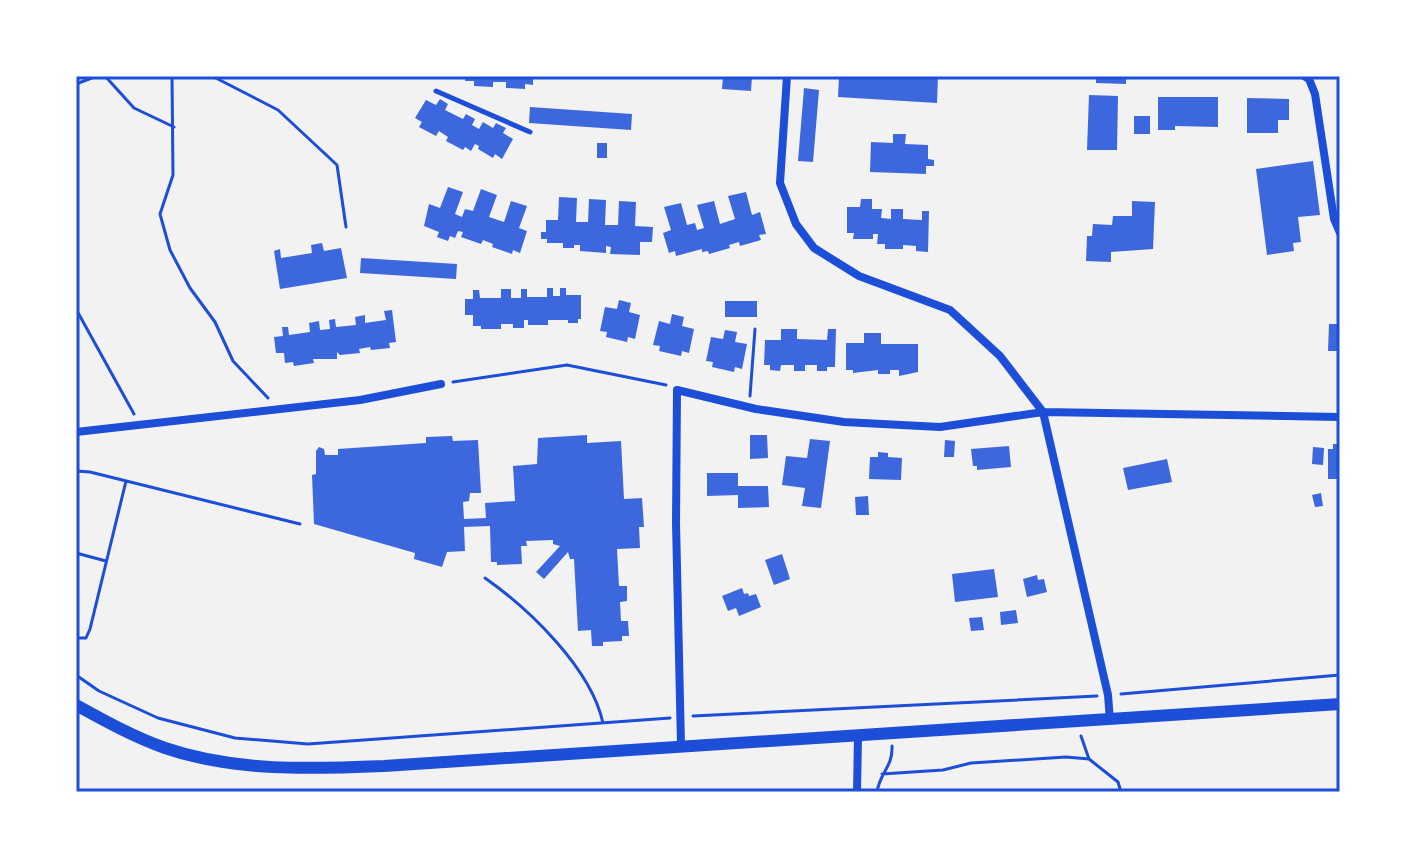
<svg xmlns="http://www.w3.org/2000/svg" width="1416" height="868" font-family="'Fira Sans Condensed',sans-serif">
<style>
.building{fill:#3d67dc}
.lines{fill:none;stroke-linecap:round;stroke-linejoin:round}
.path{stroke:#1d4ed8;stroke-width:3}
.service{stroke:#1d4ed8;stroke-width:5}
.minor{stroke:#1d4ed8;stroke-width:8}
.tertiary{stroke:#1d4ed8;stroke-width:12}
.neatline{fill:none;stroke:#1d4ed8;stroke-width:3}
</style>
<rect width="100%" height="100%" fill="#f2f2f2"/>
<path class="building" d="M466,76H533V85L525,84V89L506,88V82H493V87L474,86V81H465Z
M723,76H752L751,91L722,89Z
M839,76H938L937,103L838,97Z
M1096,76H1126V84L1096,83Z
M804,88L819,90L813,162L798,161Z
M1089,95L1118,96L1117,150H1087Z
M1158,97H1218V127L1175,126V130H1158Z
M1247,98L1289,99V120H1278V133H1247Z
M440,99L448,104L445,110L463,119L466,114L475,119L472,125L479,129L483,122L493,128L496,123L506,128L503,133L513,139L502,159L495,154L493,158L478,149L479,146L475,144L471,151L465,147L463,150L446,141L448,137L439,131L436,136L419,127L422,122L415,118L426,100L436,105Z
M530,107L632,114L631,130L529,123Z
M1134,116H1150V134H1134Z
M893,134H906L905,144L928,145V159L934,160V166H926V174L870,172L871,142L893,143Z
M597,143H607V158H597Z
M1313,161L1320,215L1298,217L1301,242L1293,243L1294,251L1267,255L1256,169Z
M448,187L463,192L455,214L462,217L465,209L473,211L481,189L497,195L489,217L504,222L511,201L527,206L519,228L527,231L520,253L513,250L512,254L492,247L493,244L483,240L481,244L461,237L463,232L458,231L455,238L450,236L448,241L437,237L439,232L424,226L429,204L440,208Z
M746,192L752,215L760,212L766,234L759,235L761,240L740,246L739,242L729,245L730,248L709,254L708,251L702,252V249L676,256L675,251L669,253L663,233L671,230L664,207L681,203L687,225L695,223L697,230L704,228L697,205L714,201L720,224L735,219L728,196Z
M559,197L577,198L576,222H588L589,199L606,200L605,225H618L619,201L636,202L635,226L653,227L652,242H640V255L610,254L611,247L606,246V253L580,251V245H574V248H563V243H547V239H541V232H546V220H558Z
M861,199H872V209H882L881,218L891,219V209H903V219L922,220V211H929L928,252L916,251V246L903,245V249H885V244H877L878,234H873V239H853L854,233H847V207H860Z
M1132,201L1155,202L1153,249L1111,252V262L1086,261L1087,236H1092L1093,224L1112,225L1113,216H1132Z
M322,243L324,251L341,248L347,278L280,289L274,251L280,249L281,258L312,253L311,245Z
M361,258L457,264L456,279L360,273Z
M547,288H553V296H560V288H566V295H581V319H578V323H568V320H548V325H528V320H524V328H513V324H501V329H481V326H473V315H465V299H473V290H479L480,298H501V289H511V298H521V289H527V297H547Z
M619,300L631,303L629,312L640,315L635,339L628,337L627,342L606,337L607,332L600,331L605,307L617,309Z
M725,301H757V317H725Z
M392,310L396,342L389,343L390,348L371,350L370,347L359,349L360,353L340,355L337,352V359H313L314,363L294,366L293,362L285,363L284,353H276L274,337L283,336L282,327H288L289,335L310,332L309,323L319,321L320,330L330,329L329,320L335,319L336,327L356,325L355,317L365,315V323L386,320L384,311Z
M672,314L684,317L682,326L694,329L689,353L682,351L681,356L659,351L660,346L653,345L659,321L670,324Z
M1329,324H1340V351H1328Z
M781,329H797V339L827,340L828,329H836L835,367H827V371H817V365H805V371H794V365H781L780,371L770,370V365H764L765,340H781Z
M725,330L737,332L735,342L747,344L742,369L735,367L734,372L712,367L713,362L706,361L711,337L723,339Z
M864,333H881V344H918V372L899,376V370H890V374H878V370L853,373V370H846V343H864Z
M587,435V443L621,441L624,499L642,498L644,527H639L640,548L617,549L619,586H627V601L620,602L621,621H628L629,636H622V641L603,642V646H592L591,630L578,631L574,559H570L568,552L544,579L536,572L560,546L553,544V540L526,541L527,546H521L522,564L497,565V562H491L490,526L464,527L465,551L447,552L442,567L414,559L415,553L314,524L312,475L316,474V451L319,447L324,449L325,455H338V449L426,443V437L452,436L453,441L478,440L481,493H470L469,501L463,502L464,519L486,518L485,503L515,501L513,466L537,464L538,438Z
M750,435H767L768,458L750,459Z
M810,439L830,441L821,508L802,506L805,488L782,485L786,456L807,458Z
M945,440L955,441L954,457H944Z
M1333,444H1340V479H1328V449H1333Z
M1009,446L1011,467L977,470V466H973L971,449Z
M1313,447L1324,448L1323,465L1312,464Z
M878,452L888,453V457L902,458L901,480L869,479L870,457H878Z
M1167,459L1172,482L1128,490L1123,468Z
M707,473H738V486H768L769,507L738,508V495L707,496Z
M1321,493L1323,506L1315,507L1312,495Z
M868,496L869,515H856L855,497Z
M782,554L790,579L774,585L765,560Z
M994,569L998,597L955,602L952,574Z
M1037,575L1038,580L1044,579L1047,592L1027,597L1023,579Z
M742,588L744,594L748,593L749,596L756,594L761,607L739,616L736,608L728,611L722,596Z
M1016,610L1018,623L1001,625L1000,612Z
M982,617L984,630L971,631L969,618Z"/>
<g class="lines">
<path class="path" d="M105,76L134,108L174,127
M172,76L173,175L160,214L170,250L190,288L215,322L233,361L268,398
M212,76L278,110L337,165L346,227
M76,84L97,76
M76,309L134,414
M453,382L567,365L666,385
M750,396L755,329
M76,471L90,472L300,524
M76,553L106,561
M485,578C529,609 591,668 603,723
M76,638H86L90,629L126,481
M76,675L99,691L158,718L235,738L308,744L670,718
M1121,694L1340,675
M693,716L1097,696
M1081,736L1089,759L1118,782L1121,792
M882,774L943,770L971,763L1066,757L1089,759
M877,792C880,772 893,767 892,746"/>
<path class="service" d="M436,91L530,132"/>
<path class="minor" d="M787,76L780,183L796,224L814,248L859,276L950,310L1000,356L1043,412L1108,695L1110,720
M1304,76L1309,79L1315,94L1334,219L1340,233
M76,432L360,400L441,384
M681,745L676,523L677,390L756,409L844,422L940,427L1043,412L1340,417
M857,792L858,736"/>
<path class="tertiary" d="M76,705C105,721 134,737 165,748C235,772 311,769 384,766L1340,704"/>
</g>
<rect width="1416" height="868" fill="none" stroke="#ffffff" stroke-width="156"/>
<rect x="78" y="78" width="1260" height="712" class="neatline"/>
</svg>
